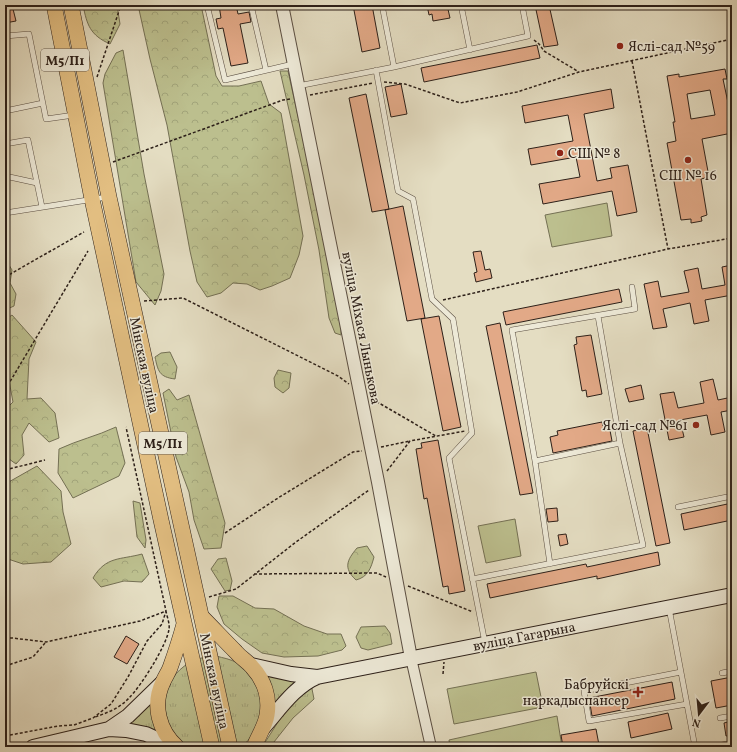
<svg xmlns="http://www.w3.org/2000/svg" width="737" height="752" font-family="Vollkorn,serif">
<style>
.grass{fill:url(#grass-tufts);stroke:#747054}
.forest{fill:url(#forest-crowns);stroke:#747054}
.pitch{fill:#bcbf8e;stroke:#747054}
.building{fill:#e2a987;stroke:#2d2019;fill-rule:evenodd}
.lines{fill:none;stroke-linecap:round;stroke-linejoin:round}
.service-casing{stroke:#5b4f43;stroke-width:6}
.minor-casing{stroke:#5b4f43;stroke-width:12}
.tertiary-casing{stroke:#5b4f43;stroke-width:14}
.secondary-casing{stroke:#2d2019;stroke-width:16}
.primary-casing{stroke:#2d2019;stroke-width:16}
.path{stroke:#2d2019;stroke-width:1.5;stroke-dasharray:3 2;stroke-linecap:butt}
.service{stroke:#ede9d7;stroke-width:5}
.minor{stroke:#ede9d7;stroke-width:10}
.tertiary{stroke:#ede9d7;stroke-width:12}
.secondary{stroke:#ede9d7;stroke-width:14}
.primary{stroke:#e2be81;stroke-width:15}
.poi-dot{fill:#8f2418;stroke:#ede9d7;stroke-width:1.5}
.labels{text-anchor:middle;stroke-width:3;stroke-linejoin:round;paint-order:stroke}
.shield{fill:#ede9d7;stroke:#675c52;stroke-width:1}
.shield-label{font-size:13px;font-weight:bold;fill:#2d2019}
.poi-label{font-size:14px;fill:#2d2019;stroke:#ede9d7;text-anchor:start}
.street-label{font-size:14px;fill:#2d2019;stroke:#ede9d7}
</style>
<defs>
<pattern id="grass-tufts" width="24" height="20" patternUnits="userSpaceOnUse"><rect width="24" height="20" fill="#bcbf8e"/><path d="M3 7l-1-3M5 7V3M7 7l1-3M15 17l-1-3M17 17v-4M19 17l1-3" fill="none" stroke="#a2a47a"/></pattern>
<pattern id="forest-crowns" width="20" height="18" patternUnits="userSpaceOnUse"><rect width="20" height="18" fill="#bcbf8e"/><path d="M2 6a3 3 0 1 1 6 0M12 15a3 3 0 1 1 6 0" fill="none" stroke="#a2a47a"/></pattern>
</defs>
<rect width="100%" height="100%" fill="#e4ddc2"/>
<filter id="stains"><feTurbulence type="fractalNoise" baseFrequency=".005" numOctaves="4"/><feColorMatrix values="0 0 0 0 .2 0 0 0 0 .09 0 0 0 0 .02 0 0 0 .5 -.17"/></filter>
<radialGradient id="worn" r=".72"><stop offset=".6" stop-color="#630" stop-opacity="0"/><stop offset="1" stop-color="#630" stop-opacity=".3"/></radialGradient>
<path class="grass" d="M216,656C223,658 231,659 237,663C263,679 269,715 249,739C246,743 242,747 237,747Z
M201,658H206L226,747H216L196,660Z
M189,663L208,747C202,747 192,749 186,747C182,745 179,739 176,736C158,712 162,679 189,663Z
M262,671L306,679L273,711Z
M311,684L314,699L293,718L270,747H262L289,705Z
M155,697L163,738L121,725Z"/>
<path class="forest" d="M83,5H117L120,24L110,44C90,35 87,25 83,5Z
M138,5H201L216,76L222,86H239L261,81L269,104L281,113L303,236L299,255L290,278L272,286L260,290L247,284L233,283L221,293L207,297L197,282L190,251L167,125L150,59Z
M123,50L144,174L164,274L161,291L155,305L136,282L103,83L105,74L116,53Z
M280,71H288L324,234L341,327V335L335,333L329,318L319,250L304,175Z
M5,260H6L12,270L10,283L16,294L14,306L5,310Z
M12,315L36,342L29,359L27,399L41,398L55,413L59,438L49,442L29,423L22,435L24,455L16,464L5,456V410L13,402L5,359V320Z
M170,352L177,367L175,379C159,377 158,371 155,357L161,353Z
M278,370L291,373L289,388L283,393L275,387L274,378Z
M169,389L177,400L189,395L225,523L221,548L204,549L194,520L189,492L176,457L163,393Z
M116,427L125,463L119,476L73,498L58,473L59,449C78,440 97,436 116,427Z
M37,466L61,491L63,512L71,544L51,562L23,564L5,558V486L7,483Z
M133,501L140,503L146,540L145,548L137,537Z
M367,546L374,557C371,568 368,577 356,580C343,568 347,560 357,548Z
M142,554L149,574L142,582L124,581L101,587L93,578C106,556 120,560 142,554Z
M226,558L232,581L230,590L225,591L211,569L218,559Z
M219,596H233L255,608L274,609L304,626L327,634H341L346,646L342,650L318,656L284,657L262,653L242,639L224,624L217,607Z
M385,626L390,633L392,644L368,650L361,648L356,637L361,627Z"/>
<path class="pitch" d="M607,203L612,236L552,247L545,215Z
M515,519L521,556L486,563L478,526Z
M536,672L543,707L454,724L447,689Z
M557,716L562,747H450L449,740Z"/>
<path class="building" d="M5,5H12L16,21L5,23Z
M219,5H236L238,14L249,12L251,22L240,24L248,63L231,66L223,28L218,29L216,19L221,18Z
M353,5H372L380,48L362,52Z
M427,5H447L450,18L433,21L432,14L429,15Z
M535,5H549L558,45L544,47Z
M537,45L540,58L424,82L421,68Z
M725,69L727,79H723L732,122V133L702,139L709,177L701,179L707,215L701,217L702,221L691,223V219L681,220L667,143L676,141L673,122H675L667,76L679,74V77ZM710,90L715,115L691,119L687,94Z
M401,84L407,114L391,117L385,87Z
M611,89L614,108L584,114L597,181L612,178L610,168L628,165L637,212L617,216L612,191L543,204L539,184L580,177L576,157L531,165L528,149L573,141L568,115L525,123L522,106Z
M366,94L389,209L372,212L349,98Z
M403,206L425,318L407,321L385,210Z
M481,251L485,270L490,269L492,278L476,282L474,273L477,272L473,252Z
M732,265V295L705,300L709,321L694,324L690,303L663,309L667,327L653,329L644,284L658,281L661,297L689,292L684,271L698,268L702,289L725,285L722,267Z
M619,289L622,302L506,325L503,312Z
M439,316L461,427L443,431L421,319Z
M500,323L533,493L520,495L486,326Z
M591,335L602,394L587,397L586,390L582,391L574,345L577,344L576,337Z
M713,379L718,400L732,397V410L721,412L725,432L711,435L707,415L680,420L684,437L669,440L660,394L674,392L678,408L704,403L700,382Z
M641,385L644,399L629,402L625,389Z
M602,422L603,426L609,425L612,441L553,453L550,437L558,435L557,431Z
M647,428L670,543L656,546L633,431Z
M438,440L465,591L449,594L448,586L443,587L427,498L424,499L416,449L422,448L421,443Z
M732,503V520L684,530L681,514Z
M557,508L558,521L548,522L546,509Z
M566,534L568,544L560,546L558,535Z
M658,552L660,565L597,579V576L490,598L487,584L586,564L587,567Z
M126,636L139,644L127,664L114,657Z
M732,677V705L716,708L711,681Z
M672,682L675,699L592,716L589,698Z
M668,713L672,729L631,738L628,722Z
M732,721V735L726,736L724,723Z
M596,729L599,745L587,747H563L561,735Z"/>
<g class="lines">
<defs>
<path id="service" d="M207,5L225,80L293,64
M251,5L266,70
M461,5L470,50
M5,36L29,34L46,119L74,115
M394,67L528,36L522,5
M376,70L398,191L413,199L432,299L453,319L472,433L449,458L485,643
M298,86L394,67L382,5
M5,111L43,103
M5,144L28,140L42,207
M5,176L37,183
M5,213L107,197
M598,316L620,443
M535,461L512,330L635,309L632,287
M678,507L732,496
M472,579L643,545L620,443L535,461L550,564
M669,608L695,747
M681,672L584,691L589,721L687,704
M722,673L732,671
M720,718L732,716
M712,747L732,743"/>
<path id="minor" d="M411,658L431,747"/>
<path id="tertiary" d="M282,5L378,482L411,658"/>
<path id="secondary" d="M251,665L291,674L317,677
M263,728C279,710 295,686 317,677L732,595
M109,729L128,716L163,682
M33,747L109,729L126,730L146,734L174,747"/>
<path id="primary" d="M54,5L92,199L161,520L212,747
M71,5L109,197L230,747
M201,616C213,628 224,640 236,652C241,658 247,661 252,667C264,680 270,697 267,715C265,727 258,736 254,747
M177,747C159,731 152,705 163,682C165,677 168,673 170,668C175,654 180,639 184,624"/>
</defs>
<use href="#service" class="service-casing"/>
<use href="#minor" class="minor-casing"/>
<use href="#tertiary" class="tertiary-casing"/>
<use href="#secondary" class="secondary-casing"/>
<use href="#primary" class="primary-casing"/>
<path class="path" d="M534,40L539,44L544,51L579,72
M632,61L668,249
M97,77L121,5
M384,82L405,84L460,103L517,92L579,72L732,39
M310,95L373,83
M113,162L283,100L290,99
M5,277L84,232
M443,300L668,249L732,238
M144,301L183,298L338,376L349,384
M5,390L88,251
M372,399L436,436
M381,447L410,441
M5,470L45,460
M387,471L410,441L465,431
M225,533L278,498L353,452L362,451
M254,574L377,573L386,577
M408,586L473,612
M209,597L236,589L296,542L369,490
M5,638H12L46,642L140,621L166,611C167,617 170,624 169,629C167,645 141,686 129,698C120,708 107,713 95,717
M5,666L33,657L45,643
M443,674L444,662
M5,736L58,726L74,725L93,718L111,704L128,677L147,641L162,624L166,611L126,427"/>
<use href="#service" class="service"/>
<use href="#minor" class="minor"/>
<use href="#tertiary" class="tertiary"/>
<use href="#secondary" class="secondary"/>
<use href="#primary" class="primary"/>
</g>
<g class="poi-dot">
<circle cx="620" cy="46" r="4"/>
<circle cx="560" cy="153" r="4"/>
<circle cx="688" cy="160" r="4"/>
<circle cx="696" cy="425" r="4"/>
<path d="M636 686h4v4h4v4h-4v4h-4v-4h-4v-4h4z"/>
</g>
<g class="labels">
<g class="shield">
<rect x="41" y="49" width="48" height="22" rx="3"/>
<rect x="139" y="432" width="48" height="22" rx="3"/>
</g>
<g class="shield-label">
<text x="65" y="65">М5/П1</text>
<text x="163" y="448">М5/П1</text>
</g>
<g class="poi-label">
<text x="628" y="51">Яслі-сад №59</text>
<text x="568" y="158">СШ № 8</text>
<text x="688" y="180" text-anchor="middle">СШ № 16</text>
<text x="688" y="430" text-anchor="end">Яслі-сад №61</text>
<text x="629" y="689" text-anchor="end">Бабруйскі<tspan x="629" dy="16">наркадыспансер</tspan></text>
</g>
<g class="street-label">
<text transform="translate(362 328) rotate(79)" y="5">вуліца Міхася Лынькова</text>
<text transform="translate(145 365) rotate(78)" y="5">Мінская вуліца</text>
<text transform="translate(524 636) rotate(-11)" y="5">вуліца Гагарына</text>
<text transform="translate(215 681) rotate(78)" y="5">Мінская вуліца</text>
</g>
</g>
<rect width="737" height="752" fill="none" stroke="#e4ddc2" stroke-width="20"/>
<rect x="6" y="6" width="725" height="740" fill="none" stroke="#2d2019" stroke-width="2"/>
<rect x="10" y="10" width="717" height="732" fill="none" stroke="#2d2019"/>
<g transform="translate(699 714) rotate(196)" stroke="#ede9d7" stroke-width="3" paint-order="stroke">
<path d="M0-3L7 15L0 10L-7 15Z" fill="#2d2019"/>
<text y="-6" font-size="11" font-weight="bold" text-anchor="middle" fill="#2d2019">N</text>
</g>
<rect width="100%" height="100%" filter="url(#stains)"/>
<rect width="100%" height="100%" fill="url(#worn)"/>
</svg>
